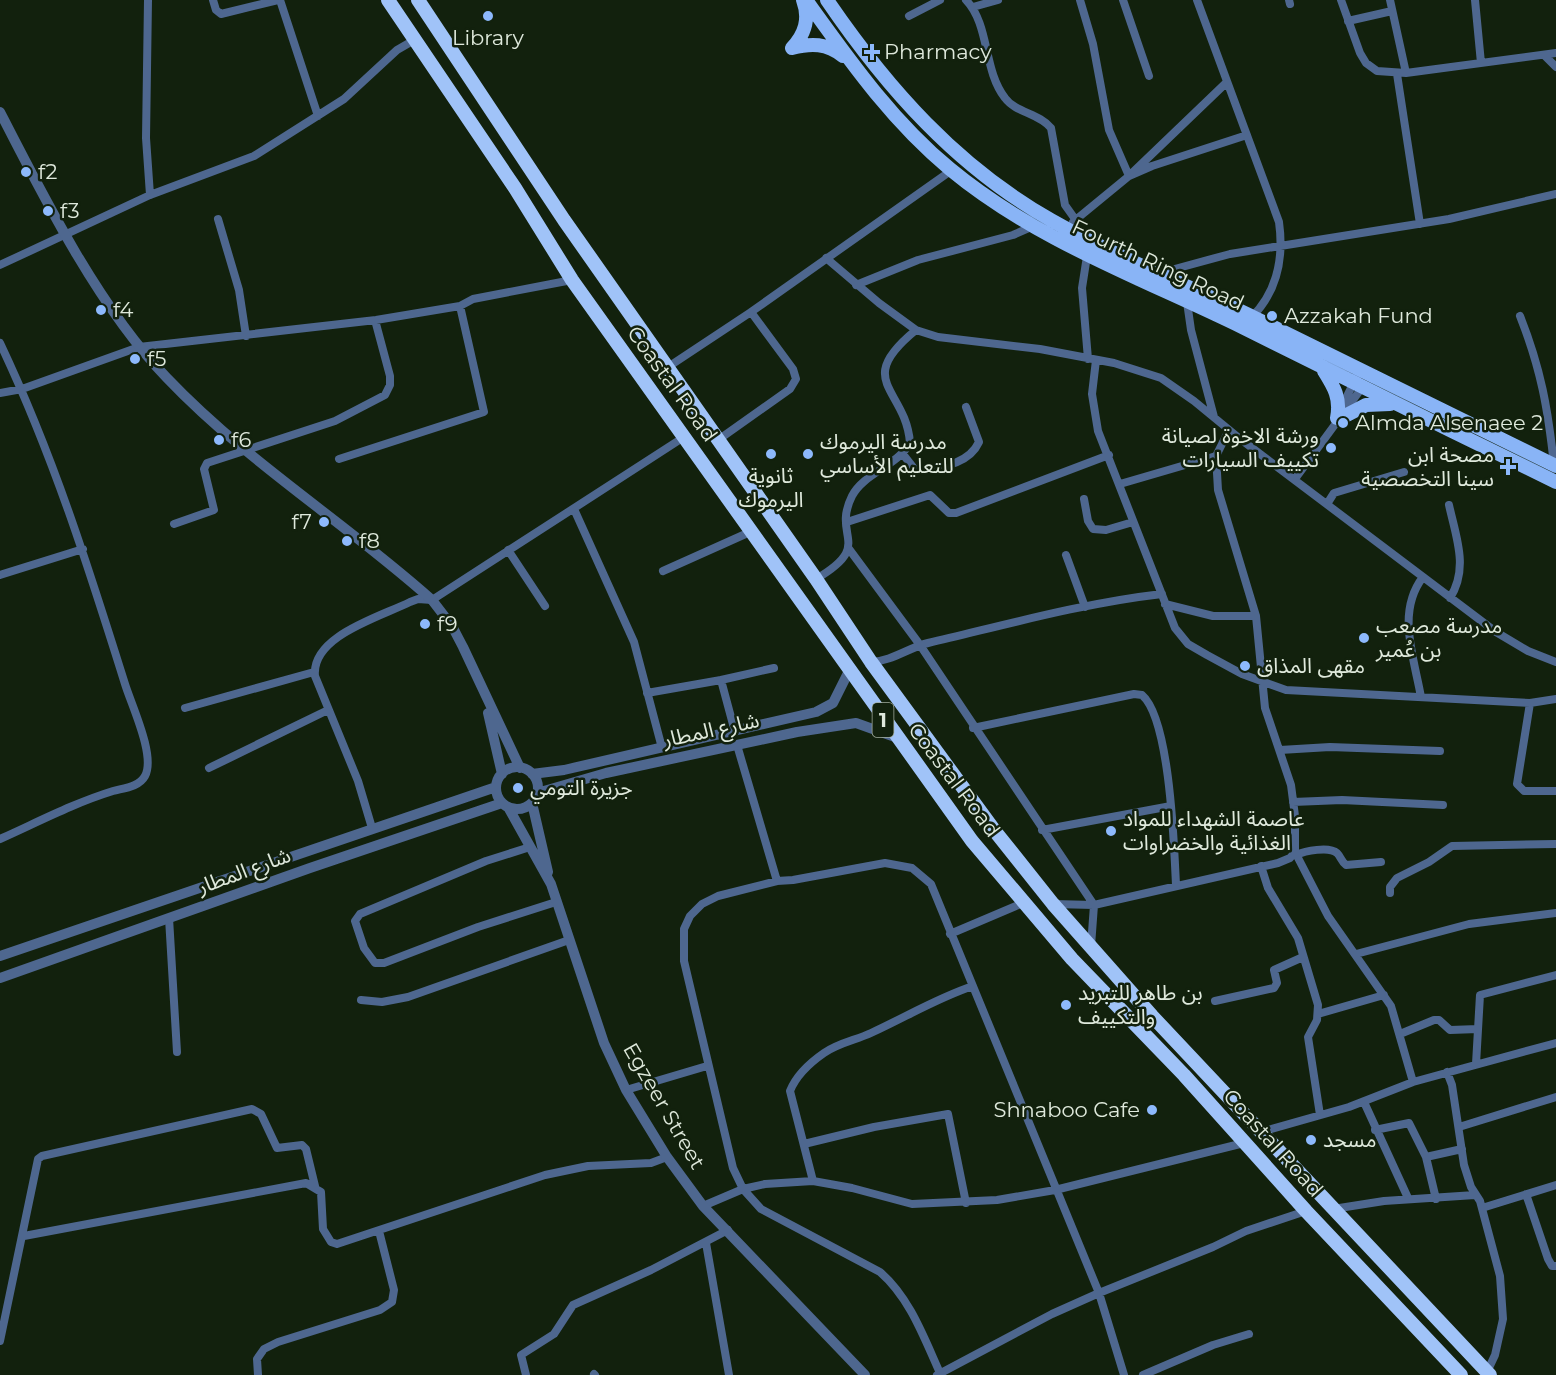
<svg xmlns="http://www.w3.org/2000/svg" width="1556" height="1375" font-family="Montserrat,'Noto Sans Arabic',sans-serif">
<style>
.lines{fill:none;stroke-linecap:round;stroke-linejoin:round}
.minor{stroke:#4e678f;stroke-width:8}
.tertiary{stroke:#4e678f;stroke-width:10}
.primary{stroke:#89b4f6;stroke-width:14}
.trunk{stroke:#a0c3f8;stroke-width:14}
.poi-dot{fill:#8db9fc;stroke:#12210d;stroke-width:2}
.labels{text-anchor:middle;stroke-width:5;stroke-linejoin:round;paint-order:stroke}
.shield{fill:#12210d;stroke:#a2ad9e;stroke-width:1.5}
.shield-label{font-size:20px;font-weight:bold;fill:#dfe9dc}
.poi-label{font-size:21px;fill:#dfe9dc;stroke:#12210d;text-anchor:start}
.street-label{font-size:21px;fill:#dfe9dc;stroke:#12210d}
</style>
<rect width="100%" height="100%" fill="#12210d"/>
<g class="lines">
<path class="minor" d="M148,0L146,138L150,195
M213,0L216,10L221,14L278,0
M280,0L318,116
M966,0C990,25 983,70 1005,98C1016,113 1039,113 1051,128L1065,205L1075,219
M1080,0L1093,44L1109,130L1129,176L1227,82
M1123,0L1149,76
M1197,0L1279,222C1284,258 1277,292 1251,318
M1289,0L1290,4
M1341,0L1360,53L1366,63L1377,71L1406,73L1556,53
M1390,0L1406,73
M1475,0L1481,63
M973,7L998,0
M909,16L940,0
M1348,21L1392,11
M1544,55L1556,67
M1397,74L1420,224
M218,219L239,290L246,336
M1073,222L1129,176L1152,166L1247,135
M1087,256L1082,288L1088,359
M826,258L879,303L916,330L938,337L1040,349L1114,363L1161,378L1194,401L1239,438L1496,632L1528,651L1556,662
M0,265L150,195L254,156L344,99L397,50L416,39
M1160,273L1230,254L1449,219L1556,194
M856,285L918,260L1013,235L1031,227
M1187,302L1191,330L1214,417
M1520,316C1541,369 1548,409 1554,465
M0,343C53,455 88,566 125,684C131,704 156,756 145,776C139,787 124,788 113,791C74,803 38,822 0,839
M1096,360L1092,394L1098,431L1175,628L1188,644L1207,655L1242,674L1286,690L1530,703L1556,699
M668,367L751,312L952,170
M0,393L22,389L139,347L376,320L460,306L473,299L572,280
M1340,410L1360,370
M1229,430L1216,456L1218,490L1256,616L1265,708L1291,785L1295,816V852L1328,916L1391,1006L1413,1082
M718,440L790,389L796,379L793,369L751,312
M902,453L916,471H920C942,467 969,464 979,442L966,407
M339,459L484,412L460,306
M1295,479L1364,385
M1120,484L1216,456
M1084,499L1088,521L1093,529L1106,530L1133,522
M1327,504L1334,493L1404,472
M1449,505C1456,537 1469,568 1450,598
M574,509L634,642L662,748
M847,522L930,495L949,513H956L1109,455
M174,524L214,510L204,469L207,463L335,421L385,395L390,385V376L375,320
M849,549L920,645L1094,905L1091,946
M508,550L545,606
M1066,555L1085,607
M663,571L750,532
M0,575L83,549
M816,579C875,544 831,538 852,496C864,473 897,466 910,443C906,388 852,382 916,330
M1165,604L1213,616H1256
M871,662C892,661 908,648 928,643C1005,625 1083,603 1162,594
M721,680L774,668
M647,693L721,680L735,732
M1421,697C1414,657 1396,612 1423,577
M1530,703L1517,784L1524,791H1556
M185,708L314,672
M973,728L1134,694L1142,695C1170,719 1174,845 1176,885
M737,745L777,881
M1280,750L1330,747L1440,751
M209,768L328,710
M1293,802L1342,800L1443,805
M372,828L358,781L315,676C311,636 380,617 410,602L418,599L432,600L684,437
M1042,830L1171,806
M530,847L486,861L360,914L355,921L364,948L375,963H384L478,927L556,902
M1296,855C1305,851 1329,846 1337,853C1341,857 1341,861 1346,865L1381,862
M1261,866L1268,888L1298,938L1318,1005L1317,1020L1308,1037L1320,1115
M1390,893V887L1397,878L1429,862L1452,846L1556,844
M1053,904L1094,905L1278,863L1290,858L1295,852
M169,918L177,1052
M950,934L1023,903
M1356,954L1469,924L1556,913
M361,1000L382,1002L408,997L569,940
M1215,1001L1274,988L1277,983L1274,970L1303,957
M1318,1014L1384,995
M1400,1034L1434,1020H1439L1450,1030L1478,1029
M1476,1064L1480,995L1556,975
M1447,1072L1452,1085L1464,1165L1471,1187L1480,1201L1500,1276L1503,1319L1495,1355L1487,1372
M626,1090L707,1066
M1364,1102L1408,1198
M1459,1127L1556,1097
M1375,1130L1409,1123L1426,1157L1436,1199
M1261,1132L1349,1107L1413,1082L1556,1043
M804,1144L874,1127L948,1114L966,1203
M1426,1157L1462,1149
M813,1181L790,1091C796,1076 811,1062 824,1053C838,1043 856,1040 871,1033C906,1017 937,998 973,986
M1526,1194L1548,1259L1552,1266H1556
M703,1206L743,1189L765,1184L813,1181L852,1188L912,1204L997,1200L1055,1190L1244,1143
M1482,1208L1556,1185
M1333,1209L1384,1201L1475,1195
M24,1236L306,1183L321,1192L323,1229L331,1242L337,1244L545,1175L588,1166L651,1163L667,1157
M706,1243L729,1375
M0,1341L38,1159L42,1156L252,1109L261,1114L277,1148L302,1145L306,1149L315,1186
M940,1373C924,1338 910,1298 880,1272L761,1209L743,1189L733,1168L684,961V929L690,916L702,904L718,896L777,881L793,880L885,863L912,868L931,884L1099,1293L1124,1375
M594,1374L595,1375
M258,1375L257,1359L264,1349L278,1342L380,1310L392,1302L394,1290L379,1231
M526,1375L521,1355L554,1334L573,1305L651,1270L728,1230
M937,1375L1052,1314L1099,1293L1213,1247L1246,1231L1306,1211
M1143,1375L1213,1345L1249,1334"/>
<path class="tertiary" d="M0,112C44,198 100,309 167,378C247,462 346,523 432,600L452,626L463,647L520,768
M488,713L502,774
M496 788a21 21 0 1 1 42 0a21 21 0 1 1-42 0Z
M532,774L564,770L816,712L833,703L850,669
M537,793L606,773L797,732L856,723L895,737
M532,803L548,872
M508,807L551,884L604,1043L626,1090L667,1157L703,1206L865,1375
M0,956L496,787
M0,978L310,868L502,803"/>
<path class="primary" d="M806,0C850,61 892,121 950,169C1037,241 1142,278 1242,327C1347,379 1451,431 1556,482
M827,0C887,88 957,167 1051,220C1116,257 1187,285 1255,318C1356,367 1455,417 1556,466
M792,48C811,43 827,43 843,56
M792,48C805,34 810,19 803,0
M1324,371C1334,387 1341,398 1337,418
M1339,419L1366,405L1390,404"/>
<path class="trunk" d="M388,0L515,188L572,280L972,841L1072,959L1184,1075L1306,1211L1461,1375
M418,0L564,220L816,579L871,662L994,830L1053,904L1152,1016L1490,1375"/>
</g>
<g class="poi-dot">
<circle cx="488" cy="16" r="6"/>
<path d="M869 43h6v6h6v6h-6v6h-6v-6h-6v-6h6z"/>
<circle cx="26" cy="172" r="6"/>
<circle cx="48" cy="211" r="6"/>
<circle cx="101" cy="310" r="6"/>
<circle cx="1272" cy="316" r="6"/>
<circle cx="135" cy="359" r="6"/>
<circle cx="1343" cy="423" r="6"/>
<circle cx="219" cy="440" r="6"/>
<circle cx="1331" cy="448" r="6"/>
<circle cx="771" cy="454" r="6"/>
<circle cx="808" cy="454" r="6"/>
<path d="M1505 458h6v6h6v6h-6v6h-6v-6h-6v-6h6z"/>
<circle cx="324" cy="522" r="6"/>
<circle cx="347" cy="541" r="6"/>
<circle cx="425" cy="624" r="6"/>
<circle cx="1364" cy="638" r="6"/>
<circle cx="1245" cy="666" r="6"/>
<circle cx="518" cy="788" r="6"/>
<circle cx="1111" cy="831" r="6"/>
<circle cx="1066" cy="1005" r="6"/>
<circle cx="1152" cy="1110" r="6"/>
<circle cx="1311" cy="1140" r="6"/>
</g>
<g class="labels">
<rect class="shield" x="872.5" y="703" width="21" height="34" rx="4.5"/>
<g class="shield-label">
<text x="883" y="727">1</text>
</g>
<g class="poi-label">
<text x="488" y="45" text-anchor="middle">Library</text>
<text x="884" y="59">Pharmacy</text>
<text x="38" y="179">f2</text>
<text x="60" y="218">f3</text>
<text x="113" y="317">f4</text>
<text x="1284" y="323">Azzakah Fund</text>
<text x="147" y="366">f5</text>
<text x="1355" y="430">Almda Alsenaee 2</text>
<text x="1319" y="443" text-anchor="end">ورشة الاخوة لصيانة<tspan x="1319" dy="24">تكييف السيارات</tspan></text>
<text x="231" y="447">f6</text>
<text x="820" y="449">مدرسة اليرموك<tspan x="820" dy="24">للتعليم الأساسي</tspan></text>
<text x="1494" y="462" text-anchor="end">مصحة ابن<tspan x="1494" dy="24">سينا التخصصية</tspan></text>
<text x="771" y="483" text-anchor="middle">ثانوية<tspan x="771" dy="24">اليرموك</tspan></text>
<text x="312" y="529" text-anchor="end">f7</text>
<text x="359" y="548">f8</text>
<text x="437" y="631">f9</text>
<text x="1376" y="633">مدرسة مصعب<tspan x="1376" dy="24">بن عُمير</tspan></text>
<text x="1257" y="673">مقهى المذاق</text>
<text x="530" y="795">جزيرة التومي</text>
<text x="1123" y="826">عاصمة الشهداء للمواد<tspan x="1123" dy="24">الغذائية والخضراوات</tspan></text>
<text x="1078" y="1000">بن طاهر للتبريد<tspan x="1078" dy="24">والتكييف</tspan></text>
<text x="1140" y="1117" text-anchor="end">Shnaboo Cafe</text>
<text x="1323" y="1147">مسجد</text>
</g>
<g class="street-label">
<text transform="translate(1158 265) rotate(25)" y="7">Fourth Ring Road</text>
<text transform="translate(672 384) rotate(54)" y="7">Coastal Road</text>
<text transform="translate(711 730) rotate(-12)" y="7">شارع المطار</text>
<text transform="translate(954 780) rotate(53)" y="7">Coastal Road</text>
<text transform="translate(244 871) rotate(-20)" y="7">شارع المطار</text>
<text transform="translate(664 1106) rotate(60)" y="7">Egzeer Street</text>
<text transform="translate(1273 1143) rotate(48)" y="7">Coastal Road</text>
</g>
</g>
</svg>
